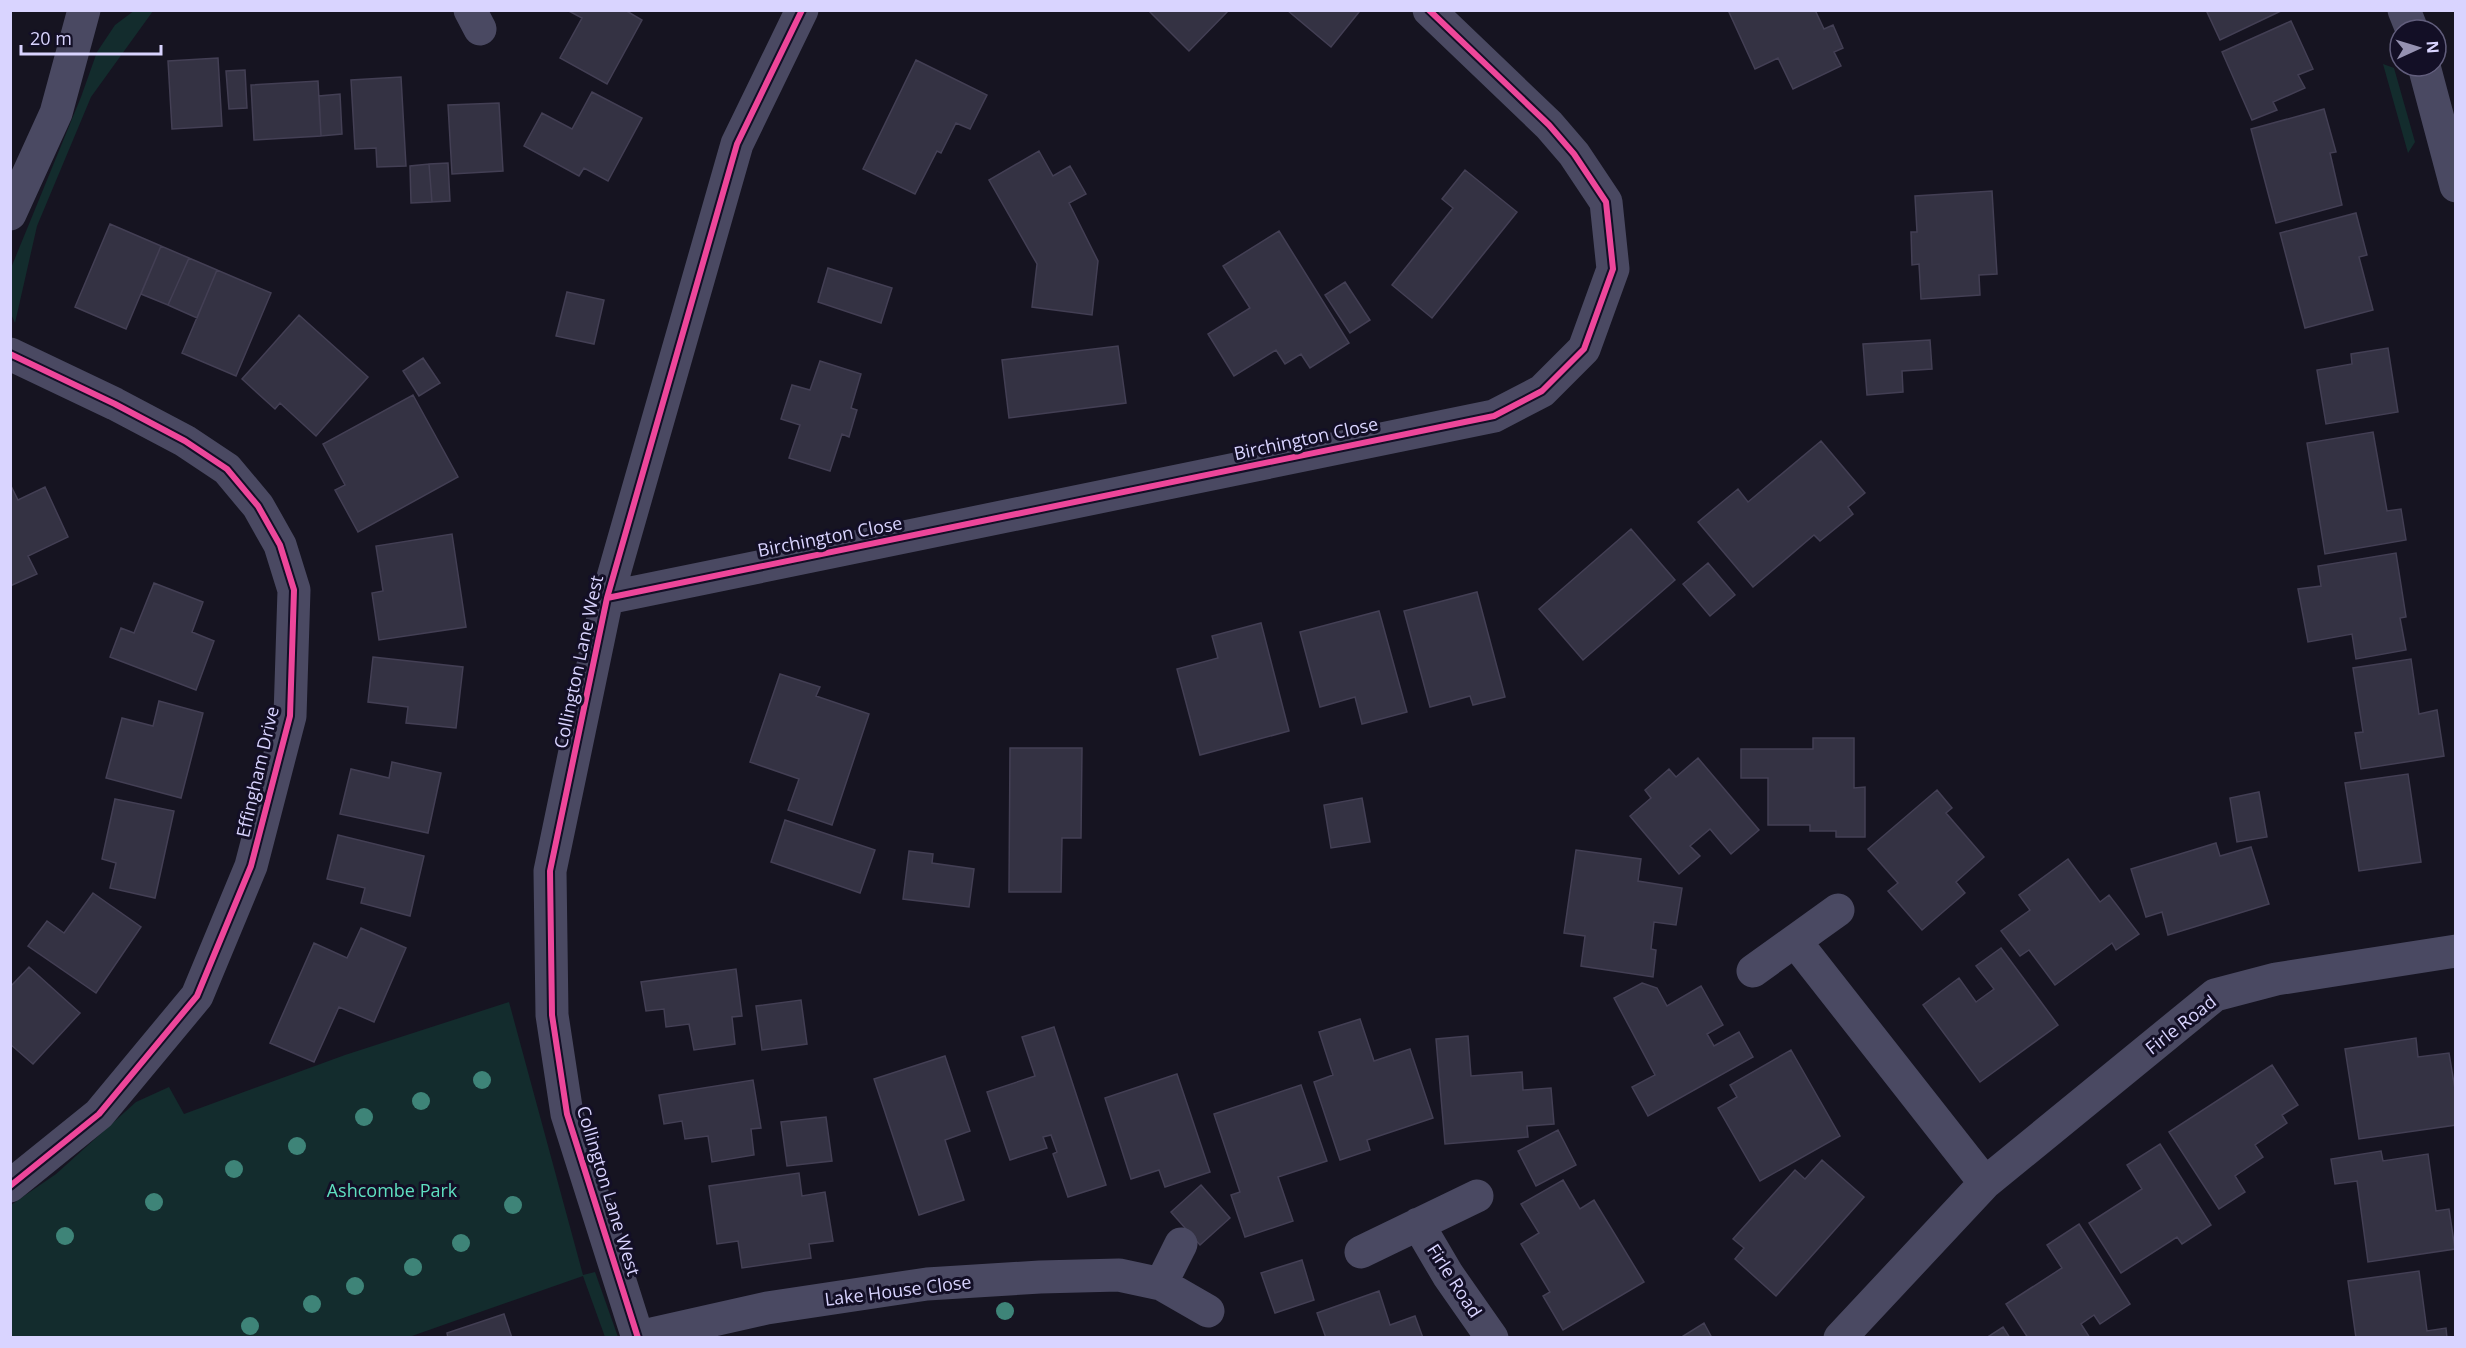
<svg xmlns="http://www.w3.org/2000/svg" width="2466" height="1348" font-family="'Open Sans',sans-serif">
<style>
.green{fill:#132c2d}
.building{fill:#343243;stroke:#433f54;stroke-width:1.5}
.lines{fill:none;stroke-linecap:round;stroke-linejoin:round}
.minor{stroke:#4a4962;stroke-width:33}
.tertiary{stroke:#4a4962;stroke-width:33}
.cycleway-casing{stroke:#130f26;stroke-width:10}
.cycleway{stroke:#ed469a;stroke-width:6}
.tree{fill:#3e8478}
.labels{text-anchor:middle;stroke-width:6;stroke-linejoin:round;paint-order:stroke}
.street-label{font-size:18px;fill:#d9d4ff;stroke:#130f26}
.park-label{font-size:18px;fill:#5fe0c0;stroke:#130f26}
</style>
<rect width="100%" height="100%" fill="#161421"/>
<path class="green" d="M135,10L153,11L91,97L37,226L15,323L11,314V268L81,97L97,52L115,25Z
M2383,64L2394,68L2415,142L2408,153Z
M509,1002L583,1275L595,1272L618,1337H605L583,1276L409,1337L11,1338V1205L56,1174L136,1102L169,1087L184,1114L345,1055Z"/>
<path class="building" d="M567,10H625L642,20L607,84L560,58L582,18Z
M1148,10H1229L1189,51Z
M1287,10H1357L1359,12L1331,47Z
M1728,10H1815L1824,29L1833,25L1843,48L1834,52L1841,66L1793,89L1778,58L1755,69Z
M2211,10H2283L2220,40L2207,12Z
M2291,21L2313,69L2298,75L2305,88L2273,102L2277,110L2252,120L2222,52Z
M218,58L222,126L172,129L168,61Z
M916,60L987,95L970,129L956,123L941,153L937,151L915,194L863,169Z
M245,70L247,108L229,109L226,71Z
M401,77L406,166L377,167L376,148L355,149L351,80Z
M318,81L321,136L254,140L251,85Z
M592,92L642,118L608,181L584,168L579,176L524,146L542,113L572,129Z
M340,94L342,134L321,136L319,96Z
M499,103L503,171L452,174L448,105Z
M2324,109L2336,152L2330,153L2342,205L2276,223L2251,129Z
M1039,151L1053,176L1070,166L1086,194L1069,203L1098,261L1092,315L1032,307L1037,264L989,180Z
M448,163L450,201L432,202L429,164Z
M429,164L432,202L411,203L410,166Z
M1465,170L1517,212L1432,318L1392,285L1453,208L1442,199Z
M1992,191L1997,274L1979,275L1980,295L1921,299L1919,264L1912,265L1911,232H1917L1915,196Z
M2356,213L2367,255L2359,257L2373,310L2305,328L2280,233Z
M110,224L161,246L126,329L75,307Z
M1279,231L1349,343L1310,368L1301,354L1285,364L1276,350L1234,376L1208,334L1250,308L1223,266Z
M161,246L189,258L168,305L141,294Z
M189,258L217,270L197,318L168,305Z
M828,268L892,288L881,323L818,302Z
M217,270L271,293L236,376L182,353Z
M1345,282L1370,320L1350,333L1325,295Z
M567,292L604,300L594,344L556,336Z
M299,315L368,377L316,436L280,403L275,409L242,379Z
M1930,340L1932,369L1902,371L1903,392L1867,395L1863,344Z
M1118,346L1126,403L1009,418L1002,360Z
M2388,348L2398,412L2326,424L2317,370L2352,364L2351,354Z
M423,358L440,383L419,396L403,371Z
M820,361L861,374L851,408L857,410L849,437L842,434L830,471L789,458L800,425L781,419L792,385L810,390Z
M413,395L458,477L358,532L335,490L345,485L323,444Z
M2373,432L2387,511L2401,509L2406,540L2325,554L2307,443Z
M1821,441L1865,493L1848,507L1853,514L1820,541L1814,535L1753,587L1698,522L1738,489L1748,502Z
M10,484L18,500L45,487L68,537L28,556L37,574L10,586Z
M1631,529L1675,580L1583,660L1539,609Z
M452,534L466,627L379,640L372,593L383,591L376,546Z
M2396,553L2406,617L2400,618L2406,650L2356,659L2352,634L2308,642L2298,589L2321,586L2318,566Z
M1708,563L1735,595L1710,616L1683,584Z
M154,583L203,602L192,632L214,641L196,690L110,657L121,628L134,633Z
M1477,592L1505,697L1473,705L1470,696L1430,707L1404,611Z
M1379,611L1407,712L1362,724L1355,697L1320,707L1300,632Z
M1261,623L1289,731L1200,755L1177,669L1218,658L1212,636Z
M373,657L463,667L456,728L406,723L408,707L368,702Z
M2411,659L2419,714L2437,710L2444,756L2361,769L2355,733L2363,732L2353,668Z
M780,674L820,687L816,696L869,714L832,825L788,810L799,779L750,762Z
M159,701L203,713L181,798L106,778L122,718L153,726Z
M1813,738H1854V788L1865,787V837H1836V831H1810V825H1768V778H1741V749H1813Z
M1010,748H1082L1081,838H1062L1061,892H1009Z
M1698,758L1759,830L1731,854L1710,829L1690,846L1700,856L1679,874L1630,816L1651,798L1645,790L1669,769L1676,777Z
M392,762L441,773L428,833L340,814L351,769L389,778Z
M2408,774L2421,862L2359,871L2345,783Z
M1937,790L1952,808L1946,813L1984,857L1956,882L1965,893L1922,930L1888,891L1898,883L1868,849Z
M2259,792L2267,837L2237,842L2230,798Z
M1362,798L1370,842L1331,848L1324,805Z
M115,799L174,811L155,898L110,888L116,863L102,859Z
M785,820L875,850L860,893L771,862Z
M338,835L424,856L410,916L361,903L365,888L327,879Z
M2216,843L2220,856L2251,847L2269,904L2168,935L2162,912L2146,917L2131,869Z
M1576,850L1641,859L1638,881L1682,888L1676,925L1654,922L1651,949L1656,950L1653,977L1581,966L1585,936L1564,933Z
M909,851L933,854L932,863L974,869L969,907L903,899Z
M2068,859L2100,902L2109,895L2139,934L2116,950L2112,943L2055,985L2029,950L2020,956L2001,931L2030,910L2019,895Z
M93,893L141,927L96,993L28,946L47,921L64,933Z
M361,928L406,948L374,1022L339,1007L314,1062L270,1043L314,943L347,958Z
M2001,948L2058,1025L1980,1082L1923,1005L1959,978L1976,1002L1994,989L1976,966Z
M29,967L80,1013L33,1064L10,1044V987Z
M736,969L742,1016L732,1017L735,1044L694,1050L689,1024L666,1027L664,1009L646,1011L641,982Z
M1642,983L1657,988L1667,1006L1701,986L1723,1025L1707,1034L1714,1046L1739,1032L1753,1057L1648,1116L1632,1087L1655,1075L1614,998Z
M801,1000L807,1044L762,1050L756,1006Z
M1360,1019L1374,1061L1410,1049L1433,1118L1367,1140L1370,1150L1340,1160L1314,1082L1333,1075L1319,1032Z
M1054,1027L1106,1185L1068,1197L1053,1154L1057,1152L1051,1135L1043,1137L1047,1148L1010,1160L987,1092L1035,1076L1022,1037Z
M1468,1036L1471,1076L1522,1072L1523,1090L1551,1088L1554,1124L1527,1126L1528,1137L1445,1144L1436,1039Z
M2416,1038L2418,1057L2449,1053L2456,1095V1125L2359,1139L2345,1049Z
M1791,1050L1840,1136L1760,1181L1718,1108L1737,1097L1730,1085Z
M945,1056L970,1131L945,1140L964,1200L919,1215L874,1079Z
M2272,1065L2298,1105L2282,1115L2287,1123L2255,1145L2263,1157L2235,1176L2245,1192L2219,1209L2169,1132Z
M1177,1074L1210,1172L1165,1187L1159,1170L1131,1179L1105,1098Z
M753,1080L761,1128L751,1129L754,1155L712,1162L708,1136L685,1139L682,1121L664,1124L659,1095Z
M1301,1085L1327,1161L1278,1177L1293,1221L1245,1237L1231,1195L1240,1192L1214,1114Z
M826,1117L832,1161L787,1166L781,1122Z
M1558,1130L1576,1165L1536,1186L1518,1151Z
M2160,1144L2211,1225L2182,1244L2177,1237L2121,1273L2089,1223L2142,1189L2127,1165Z
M2381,1151L2383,1161L2428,1154L2436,1211L2449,1209L2455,1249L2368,1262L2357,1181L2335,1184L2331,1159Z
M1822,1160L1864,1197L1776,1296L1735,1259L1744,1248L1733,1239L1795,1170L1805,1179Z
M799,1173L802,1196L825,1192L833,1241L809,1244L811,1258L742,1268L738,1241L717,1244L709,1186Z
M1563,1180L1580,1209L1594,1200L1644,1282L1563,1330L1543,1296L1550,1292L1521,1244L1539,1233L1521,1204Z
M1201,1185L1230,1218L1200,1245L1171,1212Z
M2079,1224L2130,1304L2100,1324L2094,1315L2081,1324L2090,1338H2028L2006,1304L2062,1268L2047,1245Z
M1302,1260L1314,1300L1275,1313L1261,1273Z
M2419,1271L2427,1331L2446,1328L2447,1338H2356L2348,1281Z
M1379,1291L1390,1325L1415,1316L1423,1338H1326L1317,1313Z
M504,1314L512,1338H448L447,1333Z
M1704,1323L1712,1338H1680Z
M2003,1327L2010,1338H1986Z"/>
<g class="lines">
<path class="minor" d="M470,10L480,29
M10,214L56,113L84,10
M10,354L115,404L185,441L227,469L258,506L280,545L294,590L290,716L251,866L197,996L99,1114L10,1186
M607,598L1494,416L1542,391L1584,349L1613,269L1606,202L1574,154L1549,125L1429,10
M1795,941L1985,1183
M1753,971L1838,910
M1418,1224L1448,1275L1492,1338
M1361,1252L1477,1196
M1161,1284L1181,1244
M638,1337L767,1308L927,1284L1040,1277L1119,1275L1161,1284L1208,1311
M638,1338L567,1114L552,1015L550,871L607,598L737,144L802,10
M1840,1338L1985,1183L2215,995L2276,979L2456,951"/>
<path class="tertiary" d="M2404,10L2412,30
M2424,66L2456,186"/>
<defs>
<path id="cycleway" d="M10,354L115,404L185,441L227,469L258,506L280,545L294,590L290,716L251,866L197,996L99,1114L10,1186
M607,598L1494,416L1542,391L1584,349L1613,269L1606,202L1574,154L1549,125L1429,10
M638,1338L567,1114L552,1015L550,871L607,598L737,144L802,10"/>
</defs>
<use href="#cycleway" class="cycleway-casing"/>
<use href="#cycleway" class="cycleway"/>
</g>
<g class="tree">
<circle cx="482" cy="1080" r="9"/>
<circle cx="421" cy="1101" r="9"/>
<circle cx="364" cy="1117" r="9"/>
<circle cx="297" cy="1146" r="9"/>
<circle cx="234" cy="1169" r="9"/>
<circle cx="154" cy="1202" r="9"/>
<circle cx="513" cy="1205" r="9"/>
<circle cx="65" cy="1236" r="9"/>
<circle cx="461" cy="1243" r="9"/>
<circle cx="413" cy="1267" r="9"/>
<circle cx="355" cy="1286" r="9"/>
<circle cx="312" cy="1304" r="9"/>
<circle cx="1005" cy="1311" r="9"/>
<circle cx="250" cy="1326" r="9"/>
</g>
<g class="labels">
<g class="street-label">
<text transform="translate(1306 439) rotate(-12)" y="6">Birchington Close</text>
<text transform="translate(830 537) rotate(-11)" y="6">Birchington Close</text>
<text transform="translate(579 662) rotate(-78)" y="6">Collington Lane West</text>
<text transform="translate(258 772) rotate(-77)" y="6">Effingham Drive</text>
<text transform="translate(2181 1025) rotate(-38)" y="6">Firle Road</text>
<text transform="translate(608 1191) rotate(73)" y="6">Collington Lane West</text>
<text transform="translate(1454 1281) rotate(57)" y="6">Firle Road</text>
<text transform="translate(898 1291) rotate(-7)" y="6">Lake House Close</text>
</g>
<g class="park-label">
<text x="392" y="1197">Ashcombe Park</text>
</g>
</g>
<rect width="2466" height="1348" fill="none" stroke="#d9d4ff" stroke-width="24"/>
<g transform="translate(2418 48) rotate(86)"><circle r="28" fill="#130f26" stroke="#625e7d" stroke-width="1.5"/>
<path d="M0-4.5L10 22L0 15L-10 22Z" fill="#9591b1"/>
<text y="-9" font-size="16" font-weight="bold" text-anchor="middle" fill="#d9d4ff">N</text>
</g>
<path d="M21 45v9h140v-9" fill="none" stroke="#d9d4ff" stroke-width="3"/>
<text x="30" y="45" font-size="18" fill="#d9d4ff" stroke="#130f26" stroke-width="4.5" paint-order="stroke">20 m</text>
</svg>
